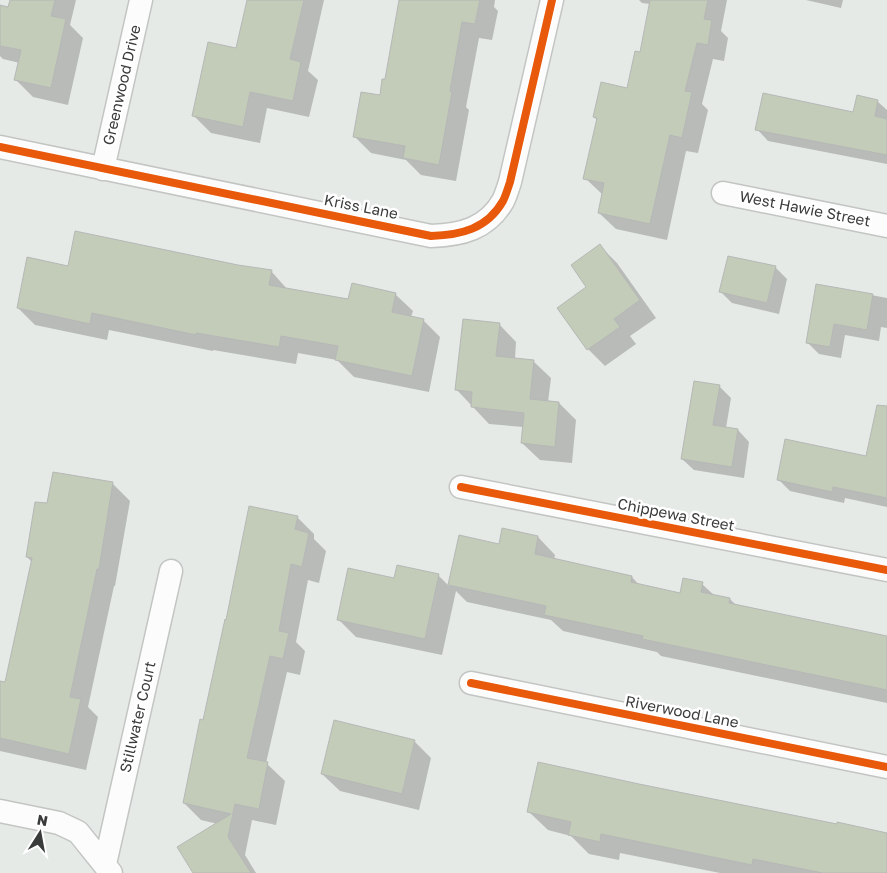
<svg xmlns="http://www.w3.org/2000/svg" width="887" height="873" font-family="'Golos Text',sans-serif">
<style>
.shadow{fill:#0003}
.building{fill:#c3cbb9;stroke:#b6b8b6}
.lines{fill:none;stroke-linecap:round;stroke-linejoin:round}
.minor-casing{stroke:#c3c5c3;stroke-width:25}
.minor{stroke:#fbfcfb;stroke-width:22}
.cycleway-casing{stroke:#fff;stroke-width:11}
.cycleway{stroke:#e8590c;stroke-width:8}
.labels{text-anchor:middle;stroke-width:5;stroke-linejoin:round;paint-order:stroke}
.street-label{font-size:15px;fill:#393c3a;stroke:#fff}
</style>
<rect width="100%" height="100%" fill="#e6eae7"/>
<path class="shadow" d="M11,0H76L70,25L83,38L68,105L33,97L16,80L20,63L3,59L0,56V7L9,9Z
M248,0H324L308,71L318,80L309,117L267,108L260,143L211,133L194,116L237,50Z
M401,0H495L494,7L498,11L492,40L479,38L466,107L469,110L456,181L421,175L406,160L371,153L354,136L381,97L386,81Z
M639,0H727L721,31L728,38L724,61L713,59L702,104L708,110L698,153L686,151L667,240L616,229L599,213L603,195L585,178L597,120L594,117L628,89L641,54L650,4L642,3Z
M806,0H843L841,8Z
M877,101L887,110V164L768,141L757,129L854,113Z
M600,246L617,263L656,318L630,336L636,344L605,366L588,349V287Z
M238,266L271,271L288,290L349,300L395,294L413,311L411,317L423,320L440,337L429,392L354,377L337,360L298,353L296,364L213,350V351L109,330L107,340L35,325L18,308L69,268Z
M775,267L787,279L779,314L732,303L721,292Z
M817,285L887,298V328L881,327L879,341L845,335L841,358L819,354L807,342Z
M499,324L516,342L515,359L533,361L551,378L548,402L559,403L576,420L572,463L540,460L522,443L524,427L489,424L456,389Z
M719,386L731,398L726,428L738,430L749,442L744,478L694,470L682,459Z
M887,446V507L845,498L844,503L790,491L778,479L867,458Z
M54,473L113,484L130,501L115,586H114L88,707L98,717L86,770L0,751V682L6,684L32,562L27,557L48,505Z
M297,517L314,534V539L326,551L319,583L308,580L296,642L305,651L300,675L287,672L266,763L285,781L276,825L252,820L245,855L256,873H195L218,824L201,820L184,803L204,721Z
M460,537L500,546L538,537L555,555L554,560L632,577L639,585L680,594L702,584L715,596L730,599L736,605L887,637V703L661,656L657,652L563,631L551,620L467,602L456,591L442,655L356,637L339,620L395,579L438,575L449,586Z
M414,741L431,758L419,810L340,791L322,774Z
M638,785L887,835V873H720L620,853L619,860L589,854L571,836L548,830L528,811Z"/>
<path class="building" d="M10,0H55L51,16L66,19L51,88L14,80L21,50L0,46V5L8,7Z
M247,0H304L290,59L301,62L293,101L250,92L243,127L192,116L208,42L236,48Z
M399,0H480L475,24L462,22L450,91L452,92L439,165L403,158L405,146L353,137L361,92L380,95L382,79H385Z
M650,0H708L704,19L712,20L708,45L697,43L685,91L692,92L682,138L670,135L650,224L598,213L604,183L583,179L597,118L593,117L601,82L627,88L635,51L640,52Z
M763,93L853,112L857,95L878,100L875,116L887,119V155L755,130Z
M75,231L238,265L272,270L269,285L348,299L352,283L396,293L392,312L424,319L412,376L335,360L338,346L281,336L279,347L196,333V335L92,313L90,324L17,308L27,257L68,266Z
M600,244L640,300L614,319L620,327L587,350L557,308L586,287L571,265Z
M728,256L776,266L767,303L719,292Z
M816,284L873,294L867,330L834,324L830,347L806,343Z
M463,319L500,323L496,356L534,360L530,399L559,402L555,447L521,443L524,413L471,407L472,392L455,390Z
M694,381L720,385L713,425L738,429L732,467L681,459Z
M877,405L887,406V498L833,487L832,492L777,480L785,439L866,456Z
M53,472L113,482L99,569H97L70,697L81,699L69,754L0,738V681L5,682L32,558L26,557L35,502L47,503Z
M249,506L298,516L295,529L309,533L302,567L291,564L279,631L289,633L283,659L270,656L247,758L268,762L259,809L235,804L228,837L251,873H193L177,847L231,814L183,803L200,719L203,720L225,619L226,620Z
M502,528L538,536L535,554L632,576L631,582L680,593L683,578L703,582L701,592L730,598L729,603L887,636V690L642,639L643,636L544,615L546,606L448,585L459,535L499,544Z
M397,565L439,574L425,639L337,620L348,568L394,578Z
M334,720L415,740L402,794L321,774Z
M538,762L639,784L837,824V822L887,833V873H823L753,859L752,865L601,834L600,842L568,835L571,822L527,812Z"/>
<g class="lines">
<defs>
<path id="minor" d="M0,147L431,236C461,235 487,229 503,201C506,195 508,188 510,182L552,0
M103,169L141,0
M723,193L887,226
M461,487L887,570
M471,683L887,767
M0,811L59,823L78,832L111,873
M105,864L171,571"/>
</defs>
<use href="#minor" class="minor-casing"/>
<use href="#minor" class="minor"/>
<defs>
<path id="cycleway" d="M0,147L431,236C461,235 487,229 503,201C506,195 508,188 510,182L552,0
M461,487L887,570
M471,683L887,767"/>
</defs>
<use href="#cycleway" class="cycleway-casing"/>
<use href="#cycleway" class="cycleway"/>
</g>
<g class="labels">
<g class="street-label">
<text transform="translate(122 85) rotate(-77)" y="5">Greenwood Drive</text>
<text transform="translate(361 207) rotate(11)" y="5">Kriss Lane</text>
<text transform="translate(805 209) rotate(11)" y="5">West Hawie Street</text>
<text transform="translate(676 515) rotate(11)" y="5">Chippewa Street</text>
<text transform="translate(682 712) rotate(11)" y="5">Riverwood Lane</text>
<text transform="translate(138 717) rotate(-77)" y="5">Stillwater Court</text>
</g>
</g>
<g transform="translate(40 833) rotate(11)" stroke="#ffffff" stroke-width="4" paint-order="stroke">
<path d="M0-4L9 19L0 12L-9 19Z" fill="#393c3a"/>
<text y="-8" font-size="14" font-weight="bold" text-anchor="middle" fill="#393c3a">N</text>
</g>
</svg>
